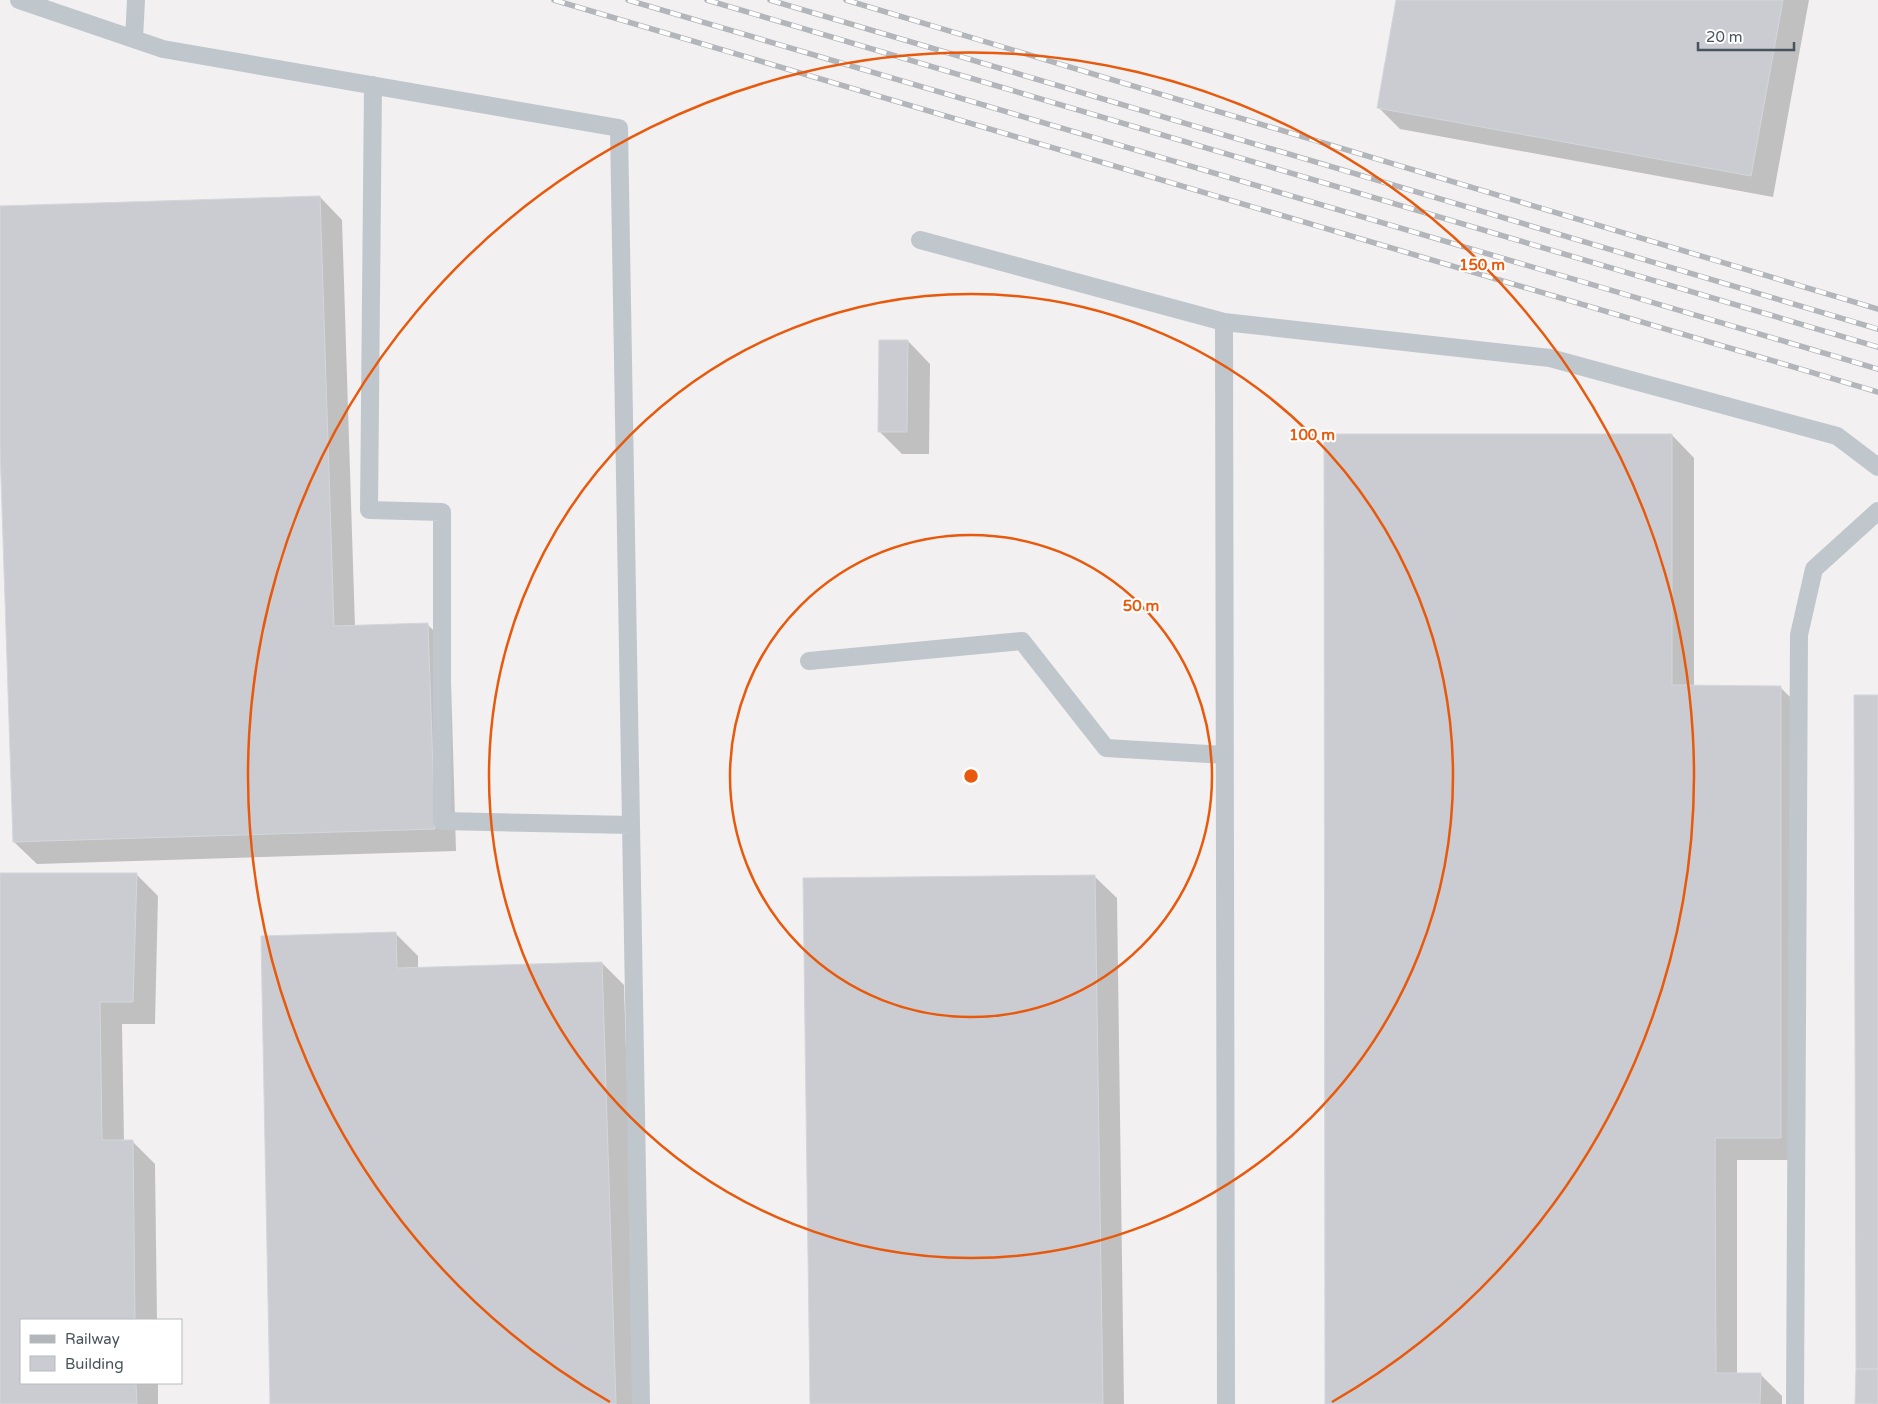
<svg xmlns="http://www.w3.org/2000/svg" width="1878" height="1404" font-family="'Varela Round',sans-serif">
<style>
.shadow{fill:#0003}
.building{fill:#caccd2;stroke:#d4d6da}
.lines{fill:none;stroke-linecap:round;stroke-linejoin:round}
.service{stroke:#bfc7cd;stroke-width:18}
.rail-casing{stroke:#b2b5b9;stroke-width:5.5}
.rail{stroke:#fff;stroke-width:4;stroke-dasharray:11;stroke-linecap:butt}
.ring{fill:none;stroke:#e8590c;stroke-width:2.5}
.centre{fill:#e8590c;stroke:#fff;stroke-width:2.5}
.ring-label{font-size:15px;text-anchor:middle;font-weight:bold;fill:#e8590c;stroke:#fff;stroke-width:4;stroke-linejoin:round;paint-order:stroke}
</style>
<rect width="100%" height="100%" fill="#f2f0f0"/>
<path class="shadow" d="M1397,0H1809L1773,197L1400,129L1378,107Z
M320,197L342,220L355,627L427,624L450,647L456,851L37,864L14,842L0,409V207Z
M908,341L930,364L929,454H902L879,431Z
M1672,435L1694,458V687H1780L1802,709L1803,1160H1737V1374H1760L1782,1396V1404H1326Z
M0,874H136L158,896L155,1024H122L124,1142L132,1141L155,1164L157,1320H21V1383H158V1404H0Z
M1094,876L1117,898L1124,1404H811Z
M396,934L418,956V968L602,963L624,985L637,1404H271Z"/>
<path class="building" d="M1396,0H1783L1751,176L1377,108Z
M320,196L334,626L428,623L435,829L13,842L0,447V206Z
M879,340H908L907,432H878Z
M1324,434H1672V685L1781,686V1138H1715L1716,1373H1761L1760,1404H1325Z
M1854,695H1878V1369H1856Z
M0,873H137L133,1002H100L102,1140H133L135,1320H21V1383H136L137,1404H0Z
M1095,875L1103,1404H810L803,878Z
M396,932L397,968L602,962L616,1404H270L261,936Z
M1856,1369H1878V1404H1855Z"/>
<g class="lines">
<path class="service" d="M19,0L163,49L619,128L641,1404
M134,39L136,0
M373,85L369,510L442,512V821L631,825
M920,240L1224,322
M809,661L1022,641L1106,748L1225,755
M1226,1404L1224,322L1550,358L1837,436L1878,467
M1795,1404L1799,635L1814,569L1878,511"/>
<defs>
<path id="rail" d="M554,0L1878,392
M628,0L1878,369
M707,0L1878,347
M770,0L1878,329
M846,0L1878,309"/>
</defs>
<use href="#rail" class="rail-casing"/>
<use href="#rail" class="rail"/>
</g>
<g class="ring">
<circle cx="971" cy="776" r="241"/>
<circle cx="971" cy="776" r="482"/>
<path d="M610 1402A723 723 0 1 1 1332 1402"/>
</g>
<circle cx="971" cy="776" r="8" class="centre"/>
<g class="ring-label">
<text x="1482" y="270">150 m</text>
<text x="1312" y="440">100 m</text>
<text x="1141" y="611">50 m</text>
</g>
<rect x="20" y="1319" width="162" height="65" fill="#ffffff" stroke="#b6babd"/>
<rect x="30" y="1335" width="25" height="8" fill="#b2b5b9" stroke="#b6babd"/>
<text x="65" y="1344" font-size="15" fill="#49535b">Railway</text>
<rect x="30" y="1356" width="25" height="15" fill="#caccd2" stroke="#b6babd"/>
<text x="65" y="1369" font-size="15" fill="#49535b">Building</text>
<path d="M1698 42v8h96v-8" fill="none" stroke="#49535b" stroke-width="2.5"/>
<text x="1706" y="42" font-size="15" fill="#49535b" stroke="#ffffff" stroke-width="4" paint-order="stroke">20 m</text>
</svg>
